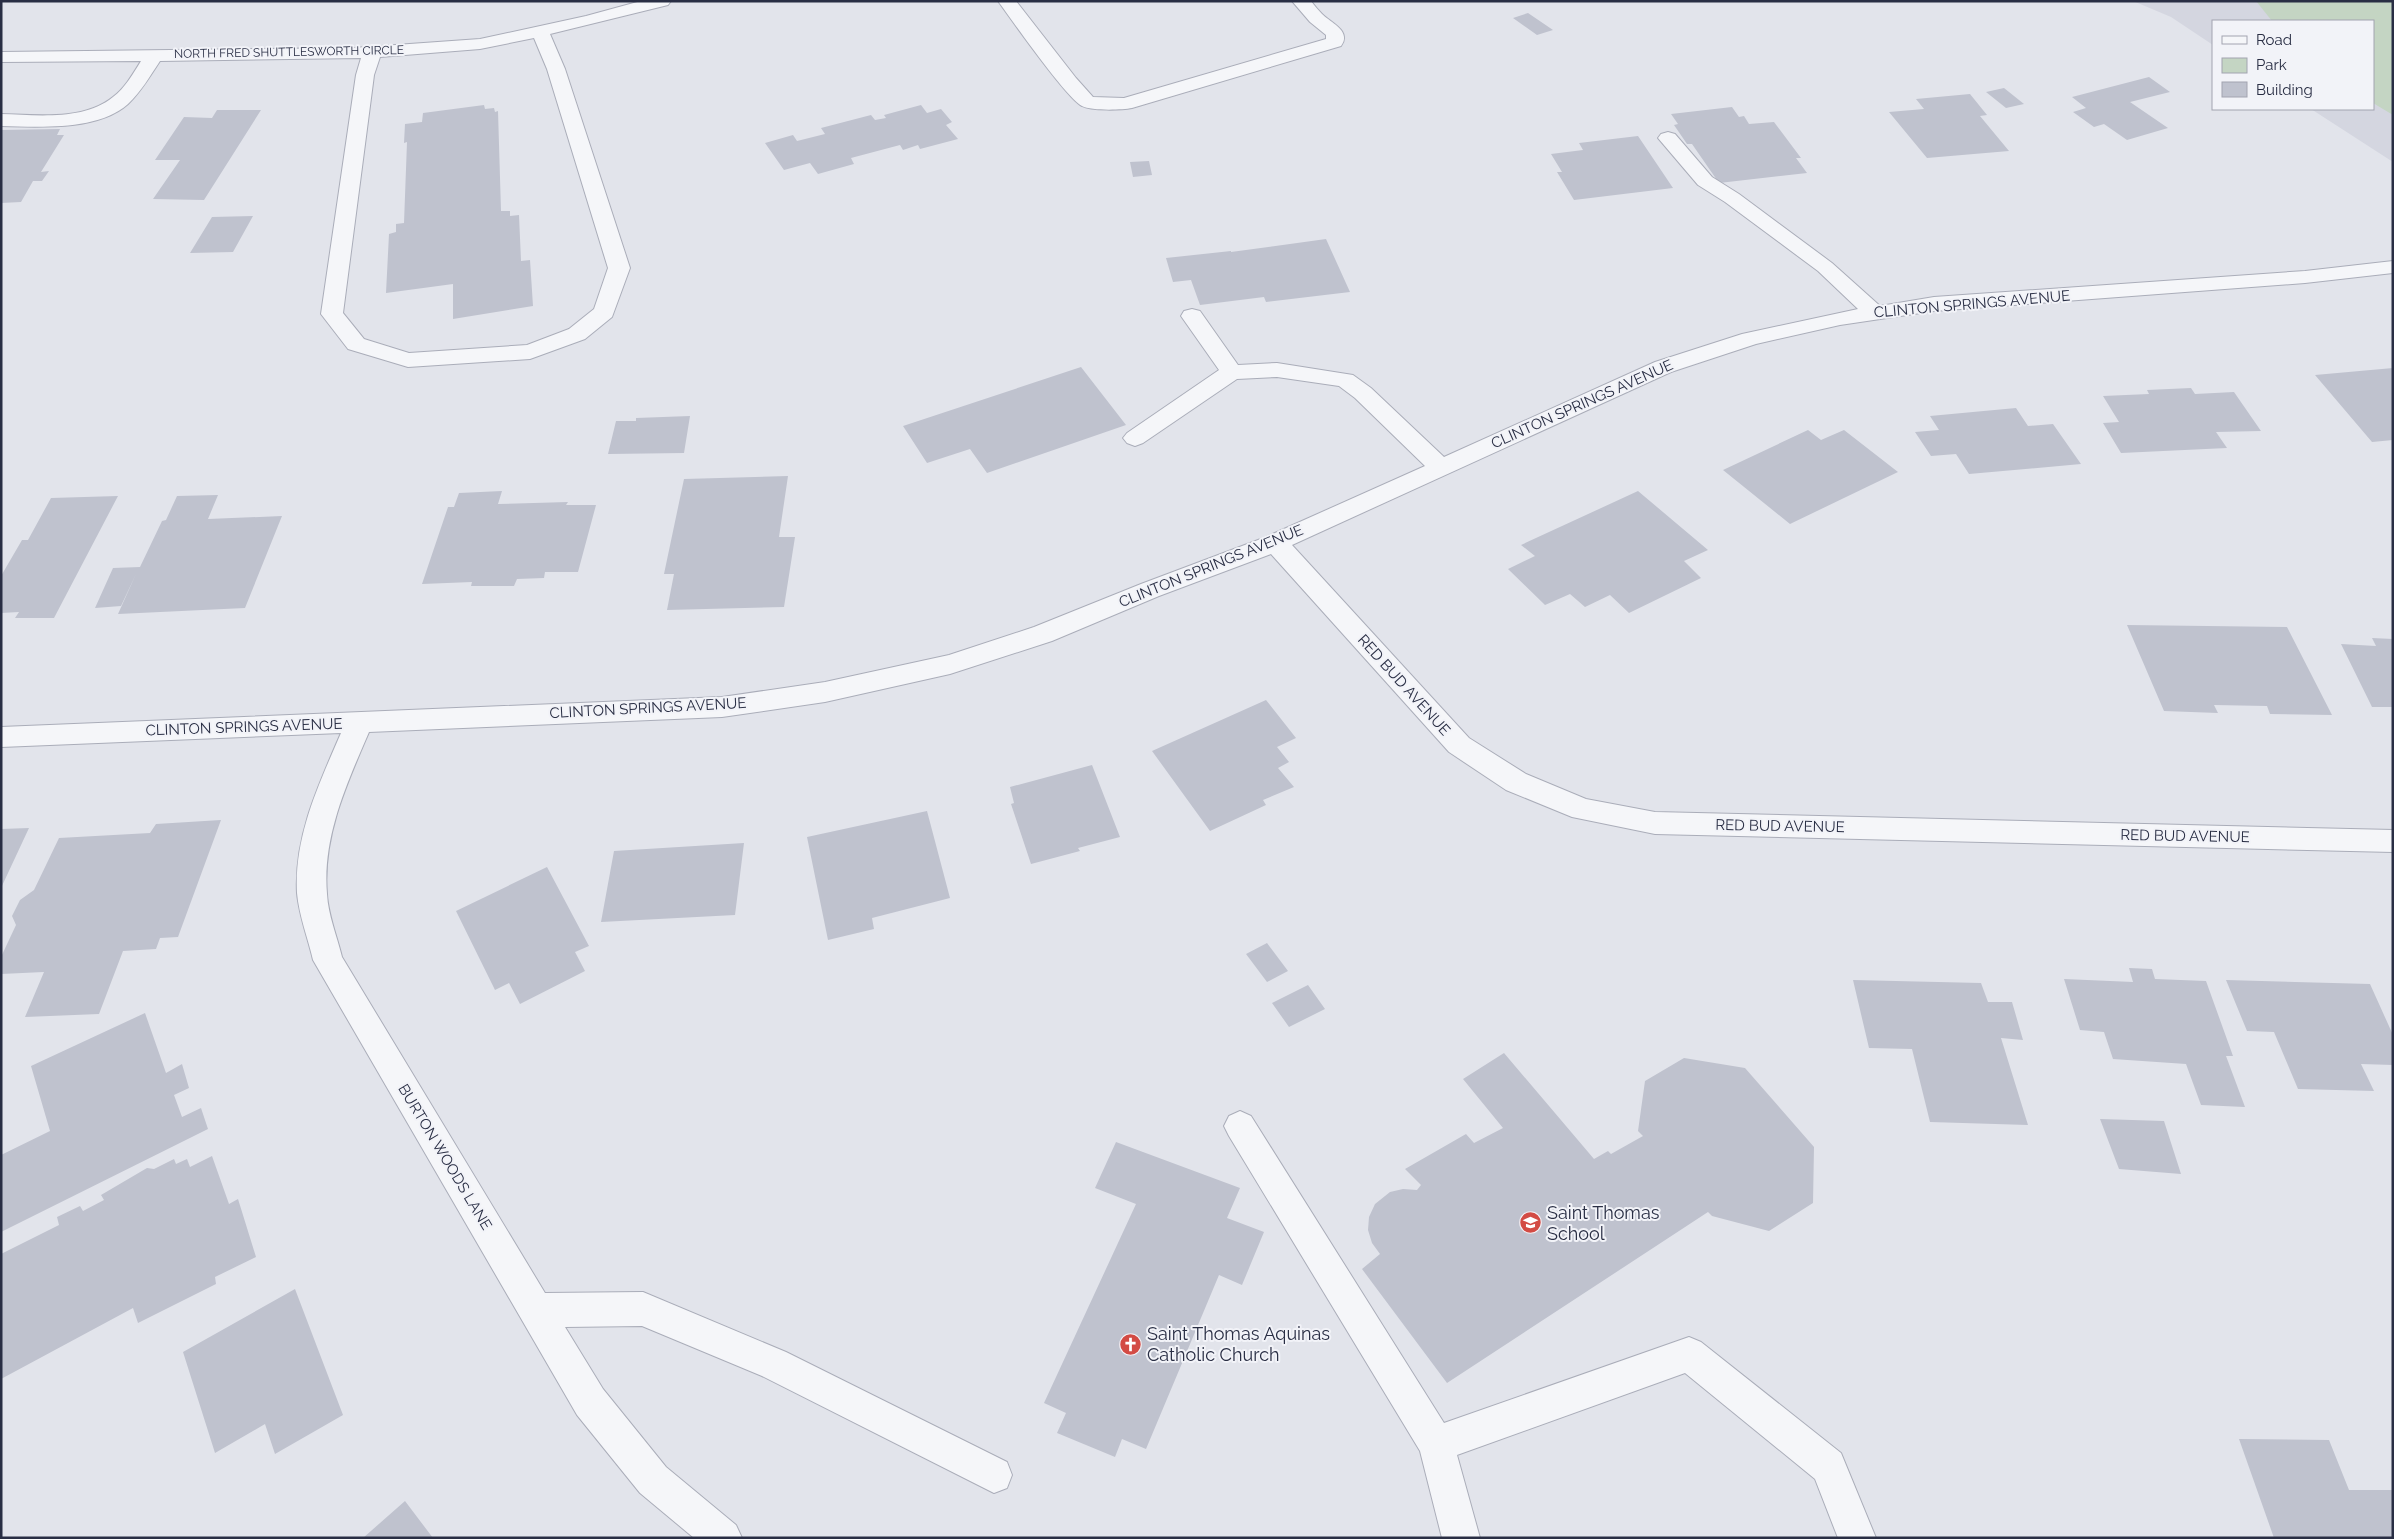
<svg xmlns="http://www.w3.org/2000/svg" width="2394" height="1539" font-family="Raleway,sans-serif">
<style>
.built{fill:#d4d6e0}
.green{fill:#c4d5c3}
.building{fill:#bfc2ce}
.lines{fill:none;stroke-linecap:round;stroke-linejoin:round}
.minor-casing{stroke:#aaadb9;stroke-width:2}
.minor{fill:#f5f6f9;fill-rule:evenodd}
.labels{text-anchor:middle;stroke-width:4;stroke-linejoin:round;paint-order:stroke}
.far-street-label{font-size:12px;fill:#292e44;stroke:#f2f3f8}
.street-label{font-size:15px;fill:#292e44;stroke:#f2f3f8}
.near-poi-label{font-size:18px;fill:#292e44;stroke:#f2f3f8;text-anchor:start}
</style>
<rect width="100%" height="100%" fill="#e2e4eb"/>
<path class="built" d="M2133,1H2393V162L2311,109H2373V21H2213V45L2171,17Z"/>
<path class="green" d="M2256,1H2393V115L2373,103V21H2272Z"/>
<path class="building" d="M1528,13L1553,30L1537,35L1513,18Z
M2149,77L2170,92L2130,102L2168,128L2127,140L2104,124L2094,127L2073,112L2086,108L2072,97Z
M2004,88L2024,104L2006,108L1986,92Z
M1970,94L1987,115L1980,116L2009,151L1927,158L1889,112L1924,109L1916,99Z
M484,105L485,109L494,108L495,112L498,111L501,211H510V216L519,215L521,261L530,260L533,306L453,319V284L386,293L389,234L396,232V224L404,223L407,142L404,143L405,124L422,122L423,113Z
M921,105L927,113L941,109L952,122L946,125L958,139L920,149L918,145L903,150L900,145L851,158L854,164L818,174L810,163L784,170L765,143L793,135L797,141L825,134L821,128L871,115L875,120L886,118L884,115Z
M1732,107L1739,117L1744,116L1749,124L1774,122L1801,158H1796L1807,173L1719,183L1692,144H1687L1674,125L1678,124L1671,114Z
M217,110H261L204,200L153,199L180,160H155L184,117L212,118Z
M60,129L57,135H64L41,172L49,171L42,181H33L21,202L1,203V130Z
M1638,136L1673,188L1574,200L1557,172H1562L1551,154L1583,150L1579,143Z
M1149,161L1152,175L1133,177L1130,162Z
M253,216L233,252L190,253L212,217Z
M1326,239L1350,292L1266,302L1264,297L1200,305L1191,280L1173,282L1166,258L1231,251V252Z
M1081,367L1126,425L987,473L970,449L927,463L903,426Z
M2393,368V440L2372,442L2315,375Z
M2191,388L2195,394L2234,392L2261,431L2216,432L2227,448L2121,453L2103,423L2119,422L2103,396L2149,394L2147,390Z
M2016,408L2028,426L2053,424L2081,464L1969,474L1956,454L1931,456L1915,432L1939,430L1930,416Z
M690,416L684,453L608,454L616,421H636V418Z
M1808,430L1821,440L1844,430L1898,472L1790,524L1723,470Z
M788,476L779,537H795L784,607L667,610L674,574H664L684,479Z
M502,491L498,504L568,502L566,505H596L578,572H545L544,578L517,579L514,586H471L472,582L422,584L448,507H454L459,493Z
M1638,491L1708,550L1684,561L1701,578L1629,613L1610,595L1585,607L1570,594L1545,605L1508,569L1535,556L1521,545Z
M218,495L208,519L282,516L245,608L118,614L136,574L121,606L95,608L113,568L140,567L162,521L166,520L177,496Z
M118,496L54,618H15L19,612L1,613V576L22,540H28L51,498Z
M2127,625L2287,627L2332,715L2270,714L2267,706L2214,705L2218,713L2164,711Z
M2372,638L2393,639V707H2372L2341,644L2376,646Z
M1266,700L1296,738L1277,747L1289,762L1278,768L1294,787L1263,800L1266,805L1210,831L1152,751Z
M1092,765L1120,837L1078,848L1080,851L1031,864L1011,804L1014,803L1010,787Z
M927,811L950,898L872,918L874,929L828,940L807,837Z
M221,820L178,937L160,938L156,949L123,951L99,1014L25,1017L44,972L1,974V957L16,925L12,916L20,900L34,890L59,838L150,833L156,824Z
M29,828L1,888V829Z
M744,843L735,915L601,922L614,851Z
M547,867L589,946L575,952L585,971L520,1004L509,983L495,990L456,911Z
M1267,943L1288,971L1267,982L1246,954Z
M2129,968L2152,969L2155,979L2206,981L2233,1056H2226L2245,1107L2201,1105L2186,1064L2113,1059L2104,1032L2080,1030L2064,979L2133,982Z
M1853,980L1981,983L1988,1002H2012L2023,1040L2001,1038L2028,1125L1930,1122L1912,1049L1869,1048Z
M2226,980L2370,984L2393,1035V1065L2361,1064L2374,1091L2298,1089L2274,1032L2247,1031Z
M1308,985L1325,1009L1289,1027L1272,1003Z
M145,1013L166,1073L182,1064L189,1088L174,1095L182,1117L201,1108L208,1129L1,1232V1155L50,1131L31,1066Z
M1504,1053L1594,1159L1608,1151L1611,1154L1643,1136L1638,1131L1645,1081L1684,1058L1745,1068L1814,1147L1813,1203L1769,1231L1712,1216L1708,1212L1447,1383L1362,1269L1380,1254L1372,1243L1368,1230L1369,1217L1375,1204L1390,1192L1403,1189L1417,1190L1421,1185L1405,1169L1466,1134L1474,1143L1503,1128L1463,1079Z
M2100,1119L2164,1121L2181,1174L2119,1169Z
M1116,1142L1240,1188L1227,1218L1264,1232L1242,1285L1219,1275L1146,1449L1122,1439L1115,1457L1057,1433L1066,1413L1044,1403L1136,1204L1095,1188Z
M212,1156L229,1204L238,1199L256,1257L215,1277L216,1284L138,1323L133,1308L1,1379V1254L59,1225L57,1217L80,1206L83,1211L104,1200L101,1195L147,1168L154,1169L174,1159L176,1164L187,1159L190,1167Z
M295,1289L343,1415L275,1454L265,1424L215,1453L183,1352Z
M2239,1439L2329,1440L2349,1490H2393V1538H2274Z
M405,1501L433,1538H363Z"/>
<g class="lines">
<defs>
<path id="minor" d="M641,1H671L668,5L550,34L565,69L630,268L612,317L585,339L530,359L408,367L348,349L321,314L356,75L361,58L160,61C150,76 141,92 128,104C98,131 39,127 1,126V114C36,115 84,121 113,97C125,88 133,74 141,61L1,62V52L353,48L480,39L586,16ZM534,38L547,69L608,268L594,309L569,329L527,345L409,353L364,339L343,313L374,75L380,57L480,49Z
M998,1H1016L1076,78L1093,97L1124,98L1326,39V35L1310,22L1292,1H1311C1314,5 1318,10 1322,14C1331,23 1352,31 1341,46L1132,108C1122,110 1091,111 1082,106C1067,99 1011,19 998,1Z
M1668,132L1675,134L1712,177L1739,194L1832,263L1880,306L1934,297L2305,271L2393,261V273L2305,283L1934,311L1840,325L1756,344L1671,372L1292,545L1469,738L1526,774L1586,799L1655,812L2393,830V852L1655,834L1572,817L1506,790L1449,752L1271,554L1159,596L1052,641L950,674L825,702L722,717L369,732C347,783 322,837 327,894C328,915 337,936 342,957L545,1293L643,1292L786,1352L1007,1462L1012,1475L1007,1488L994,1493L762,1376L642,1326L565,1327L603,1389L666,1467L736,1525L742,1538H694L640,1493L577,1415L313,960C308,938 299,916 297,893C294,836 319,784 341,733L1,747V727L722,697L825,682L949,655L1034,627L1141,584L1266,537L1425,466L1355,398L1339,386L1277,377L1237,379L1143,443L1135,446L1127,443L1123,438L1127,433L1219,370L1181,316L1184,311L1192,309L1200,311L1238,365L1277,363L1353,375L1371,388L1444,457L1655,362L1742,334L1858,309L1818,271L1725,202L1698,185L1658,138L1661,134Z
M1240,1111L1251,1116L1444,1423L1689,1337L1701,1342L1841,1453L1876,1538H1838L1815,1479L1685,1373L1457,1455L1480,1538H1442L1420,1451L1229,1136L1224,1126L1229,1116Z"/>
</defs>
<use href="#minor" class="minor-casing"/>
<use href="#minor" class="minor"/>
</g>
<defs>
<symbol id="school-disc" viewBox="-11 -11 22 22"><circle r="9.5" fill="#d34b44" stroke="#f2f3f8"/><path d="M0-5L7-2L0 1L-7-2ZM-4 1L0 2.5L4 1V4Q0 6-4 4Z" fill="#fff"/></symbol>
<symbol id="church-disc" viewBox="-11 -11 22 22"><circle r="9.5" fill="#d34b44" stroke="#f2f3f8"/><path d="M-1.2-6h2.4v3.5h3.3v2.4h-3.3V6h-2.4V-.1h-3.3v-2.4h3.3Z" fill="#fff"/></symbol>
</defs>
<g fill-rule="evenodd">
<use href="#school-disc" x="1518" y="1210" width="25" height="25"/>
<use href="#church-disc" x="1118" y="1332" width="25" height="25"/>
</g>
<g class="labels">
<g class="far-street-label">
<text transform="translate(289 52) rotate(-1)" y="4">NORTH FRED SHUTTLESWORTH CIRCLE</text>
</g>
<g class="street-label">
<text transform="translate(1972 304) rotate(-5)" y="5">CLINTON SPRINGS AVENUE</text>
<text transform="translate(1582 404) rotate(-24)" y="5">CLINTON SPRINGS AVENUE</text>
<text transform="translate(1211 566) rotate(-22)" y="5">CLINTON SPRINGS AVENUE</text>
<text transform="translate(1404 685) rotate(48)" y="5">RED BUD AVENUE</text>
<text transform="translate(648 708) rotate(-3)" y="5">CLINTON SPRINGS AVENUE</text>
<text transform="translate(244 727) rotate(-2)" y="5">CLINTON SPRINGS AVENUE</text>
<text transform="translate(1780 826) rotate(1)" y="5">RED BUD AVENUE</text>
<text transform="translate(2185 836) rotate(1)" y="5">RED BUD AVENUE</text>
<text transform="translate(445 1157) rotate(59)" y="5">BURTON WOODS LANE</text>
</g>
<g class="near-poi-label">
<text x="1547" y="1219">Saint Thomas<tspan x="1547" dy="21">School</tspan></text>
<text x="1147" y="1340">Saint Thomas Aquinas<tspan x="1147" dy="21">Catholic Church</tspan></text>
</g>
</g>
<rect width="2394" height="1539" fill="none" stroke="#292e44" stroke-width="5"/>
<rect x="2212" y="20" width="162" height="90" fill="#f2f3f8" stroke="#a2a4b0"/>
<rect x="2222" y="36" width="25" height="8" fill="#f5f6f9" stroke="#a2a4b0"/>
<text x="2256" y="45" font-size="15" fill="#292e44">Road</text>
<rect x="2222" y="58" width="25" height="15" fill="#c4d5c3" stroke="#a2a4b0"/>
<text x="2256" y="70" font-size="15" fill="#292e44">Park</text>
<rect x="2222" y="82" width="25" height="15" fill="#bfc2ce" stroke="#a2a4b0"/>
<text x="2256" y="95" font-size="15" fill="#292e44">Building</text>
</svg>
